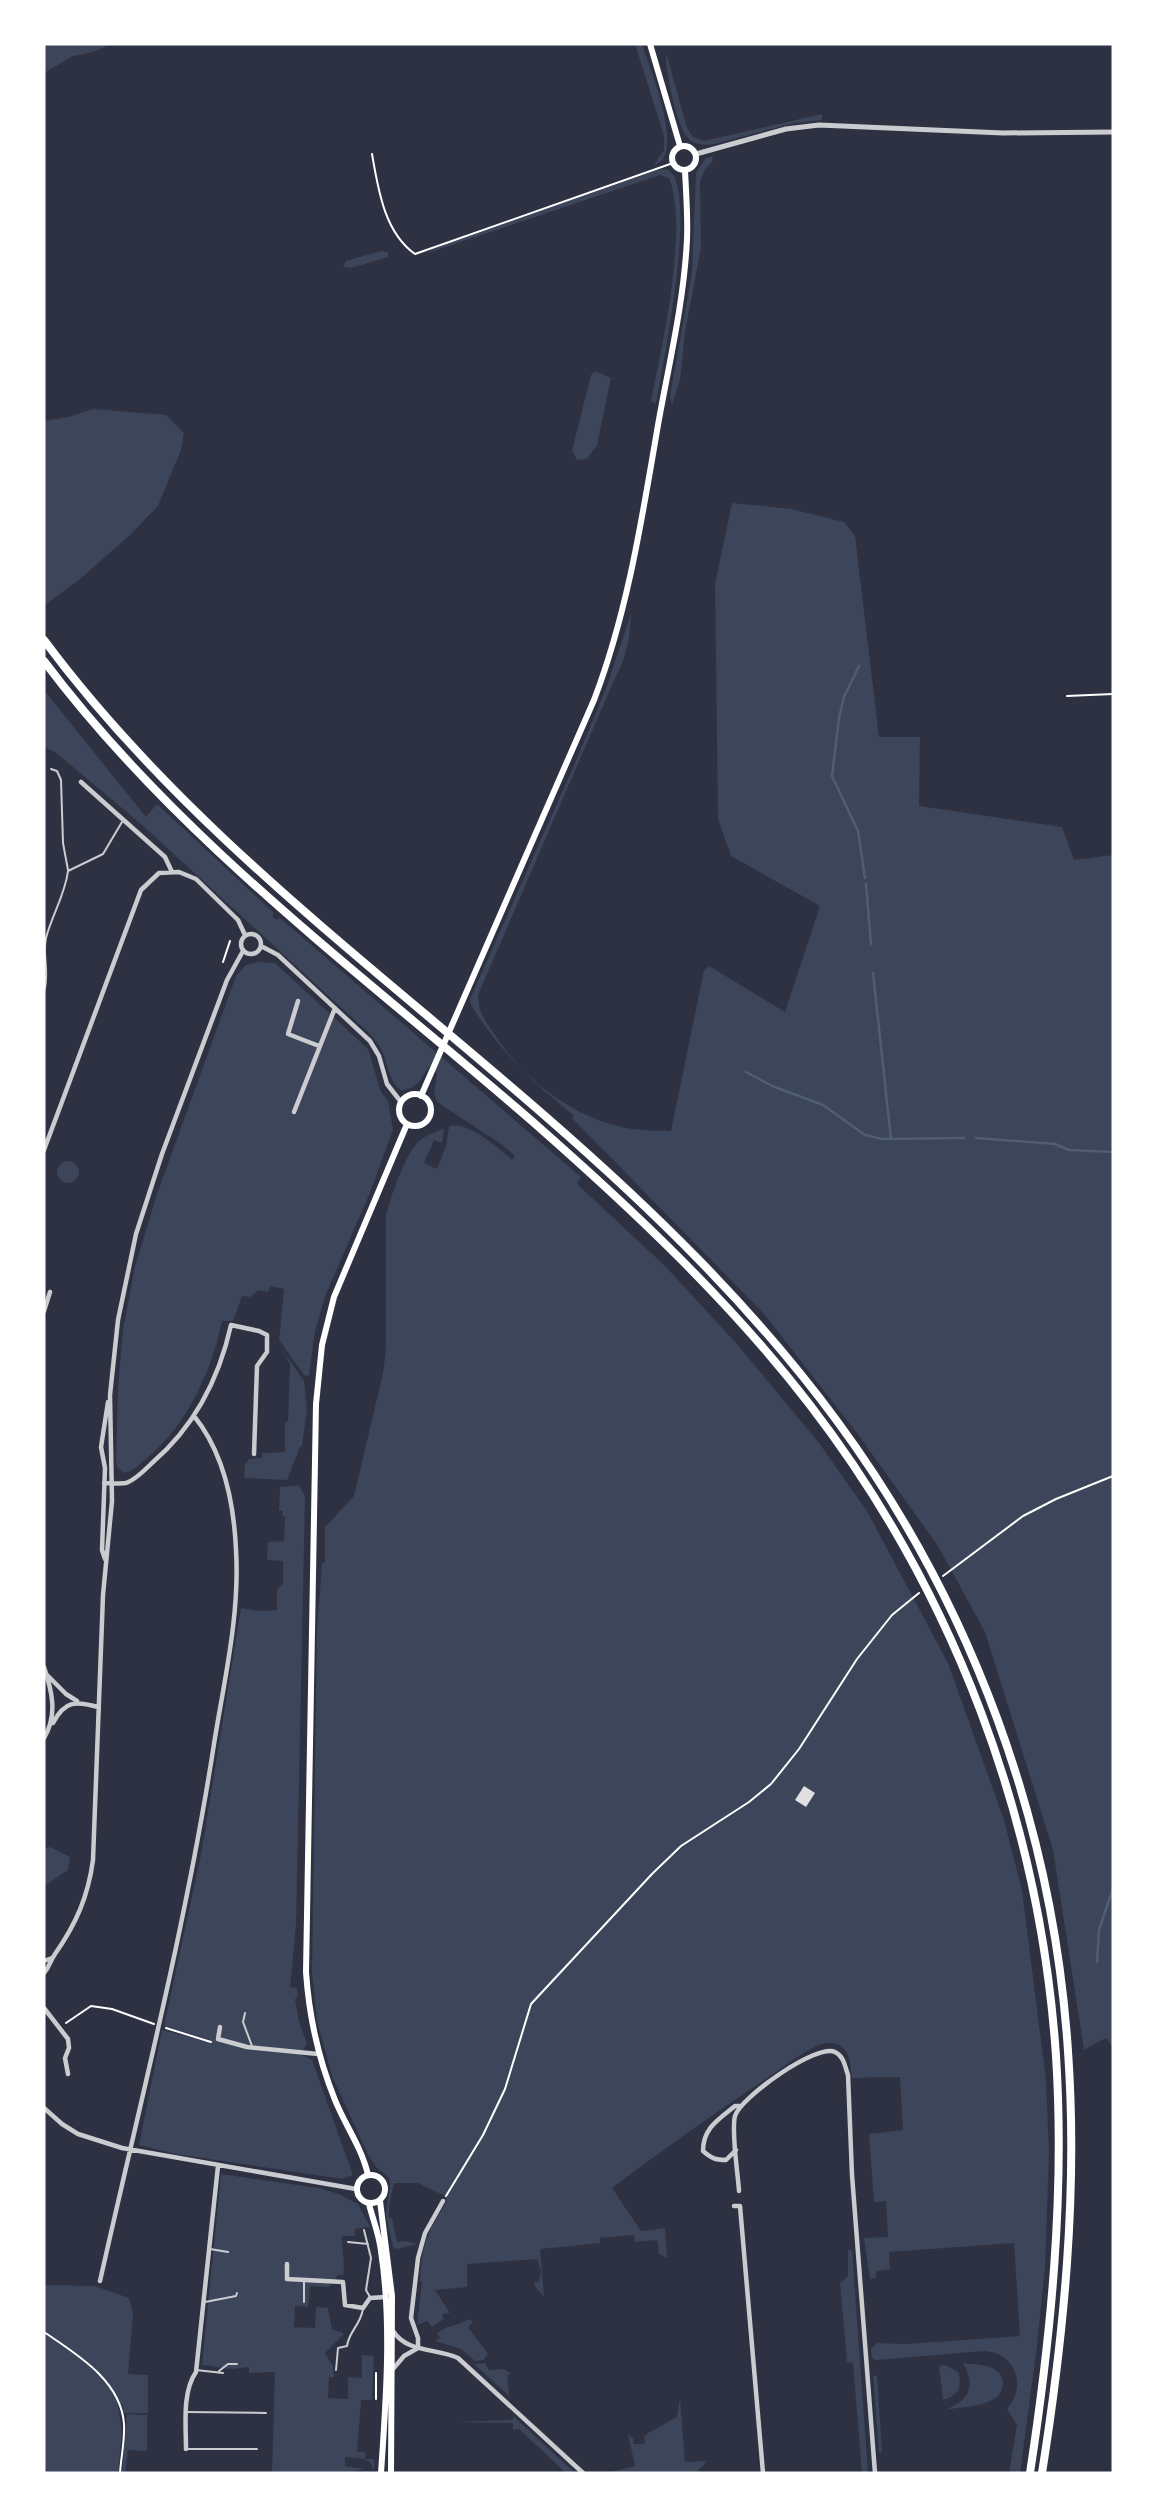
<svg xmlns="http://www.w3.org/2000/svg" width="1157" height="2517" font-family="Lato,sans-serif">
<style>
.green{fill:#3c4559}
.lines{fill:none;stroke-linecap:round;stroke-linejoin:round}
.stream{stroke:#4f5d75;stroke-width:2.5}
.building{fill:#e0e0e3}
.path{stroke:#fff;stroke-width:2}
.service{stroke:#caccd0;stroke-width:2}
.minor{stroke:#caccd0;stroke-width:4.5}
.tertiary{stroke:#caccd0;stroke-width:5}
.secondary{stroke:#fff;stroke-width:6}
.motorway{stroke:#fff;stroke-width:8}
</style>
<rect width="100%" height="100%" fill="#2d3142"/>
<path class="green" d="M44,44H111L93,52L73,56L46,72L44,71Z
M635,44H642C649,66 687,157 654,165L664,150V136Z
M666,52L687,128L693,137L704,141L822,114V120L795,123L714,144C705,145 695,146 688,138C676,126 665,69 666,52Z
M712,156L713,161L705,169L700,182L701,248L685,332L680,380L672,405L670,396L692,272L696,173L705,159Z
M666,169C701,179 662,371 656,404L651,401C662,346 689,228 669,178L660,175L422,255L452,241L658,170Z
M381,251L388,252V257L351,268L343,267L346,261Z
M595,371L611,378L597,445L587,459L577,460L572,451L591,375Z
M93,409L166,415L184,433L181,450L158,506L130,535L80,579L44,606V421L68,417Z
M732,503L791,509L844,522L855,536L879,737H920L919,806L1062,827L1074,860L1113,855V2048L1106,2038L1084,2050L1053,1850L985,1632L938,1546L857,1433L765,1315L573,1119V1115C533,1083 498,1049 471,1005L470,999L575,763L607,686L631,613C630,638 627,656 615,678L478,995C479,1016 486,1021 497,1038C527,1083 579,1121 633,1129C646,1131 659,1130 671,1131L704,970L709,966L785,1012L820,906L731,856L718,819L715,584Z
M44,690L146,817L157,804L274,913L272,916L277,920L280,918L581,1177L577,1184L665,1266L737,1344L819,1443L867,1511L948,1663L1004,1820L1022,1890L1046,2080L1049,2153L1045,2268L1037,2346L1020,2473H1009L1017,2425L1007,2409C1027,2386 1016,2353 984,2351L876,2360L872,2358L871,2349L877,2343L905,2344L1020,2336L1014,2243L889,2252L890,2269L876,2271V2278L870,2279L864,2238L888,2237L886,2201L874,2202L869,2134L903,2130L900,2077L852,2078C850,2062 850,2042 828,2043C812,2044 785,2066 772,2075C717,2111 665,2149 612,2188L641,2231L665,2228L667,2258L659,2254L657,2240L635,2242L634,2235L600,2238V2243L540,2249L544,2297L534,2285V2283L539,2282L541,2272L537,2259L467,2264V2287L435,2290L450,2313L442,2314L444,2319L432,2327L427,2321L417,2325L422,2281L420,2282C422,2243 427,2233 447,2201L443,2195L418,2183H394L389,2205V2218H392L397,2242L406,2241L417,2244L397,2249L393,2247L386,2215L390,2183L388,2177L377,2168L368,2155L332,2076L317,2021L312,1973L317,1629L321,1578L322,1563H325V1527L354,1496L383,1373L386,1350V1216C390,1198 406,1152 419,1141C426,1135 436,1132 444,1128L442,1143L434,1140L424,1163L437,1169L446,1146L449,1127C465,1119 499,1148 512,1160L515,1156L501,1144L437,1102L434,1093L437,1073L429,1066L420,1081L413,1087L402,1091C388,1081 389,1066 382,1051C379,1044 374,1039 369,1033L141,824L55,752L44,747Z
M259,962L275,963L368,1049L381,1092L388,1101L393,1130L369,1195L326,1294L315,1331L309,1376L304,1375L279,1340L284,1289L270,1286L268,1292L259,1290L250,1297L242,1296L233,1321H222C211,1372 188,1424 147,1458C140,1464 134,1471 124,1473L117,1467L116,1462L118,1388L123,1330L135,1266L157,1194L236,976L246,965Z
M57 1172a11 11 0 1 1 22 0a11 11 0 1 1-22 0Z
M281,1348L304,1381L307,1409L302,1446L300,1447L287,1480L244,1478L245,1463H247L248,1459L262,1458V1453L285,1452V1422H288L290,1364Z
M299,1485L305,1497L296,1926L290,1987L297,1988L298,1996L295,1999L299,2022L307,2043L301,2054L312,2060L353,2175L342,2179L176,2154L139,2145L162,2030L210,2042L211,2040L164,2026L201,1855L241,1608L260,1611L277,1610V1589L283,1584V1561L267,1560L268,1542L284,1541L285,1517L282,1516L283,1511L279,1510L280,1487Z
M50,1847L70,1857L68,1870L44,1886V1849Z
M221,2174L319,2188L339,2194L358,2204L370,2227L355,2229V2236H342C341,2249 346,2263 343,2275H338L329,2287L310,2286L308,2307L295,2306L294,2327L315,2328L316,2307L328,2308L332,2329L343,2333V2335L325,2353L333,2366L334,2377H329L328,2398L348,2399V2377L362,2378V2355L374,2356L372,2400H361L357,2452H365V2459H374V2473C373,2457 360,2458 345,2457V2466L364,2469L347,2473H272L275,2372L249,2373V2367L232,2369L202,2365Z
M848,2250H852L868,2473H862L853,2363L847,2362L840,2283L848,2276Z
M44,2285L95,2286L129,2298L133,2314L128,2374L148,2375V2413H124L122,2404L118,2405L122,2432L118,2473H44Z
M469,2319L473,2322L468,2327L488,2354L484,2360L475,2361L461,2349L435,2341L440,2338L437,2333C448,2325 457,2326 469,2319Z
M485,2363L489,2370L504,2369L511,2374L507,2375L509,2396L474,2364Z
M963,2363C978,2365 1004,2364 1003,2385C1002,2391 999,2396 994,2399C981,2407 959,2407 944,2410C968,2402 977,2387 963,2363Z
M946,2365L958,2372C963,2386 958,2397 943,2400L939,2366Z
M877,2375L882,2452H879L873,2376Z
M680,2398L685,2462L707,2461L696,2473H606L635,2466L628,2434L633,2438L634,2444H645L644,2437L648,2433L677,2417Z
M127,2414L147,2415V2451L128,2450L125,2473H122Z
M513,2416L575,2473H566L519,2429L513,2430V2423L453,2422L513,2420Z"/>
<g class="lines">
<path class="stream" d="M859,666L844,697L839,718L832,776L858,831L865,878
M866,884L871,944
M873,973L891,1139
M746,1072L772,1086L823,1105L865,1135L882,1139L964,1138
M976,1138L1055,1144L1069,1150L1113,1152
M1097,1962L1099,1930L1113,1888"/>
</g>
<path class="building" d="M804,1786L815,1793L806,1807L795,1800Z"/>
<g class="lines">
<path class="path" d="M372,154C378,188 384,232 415,254L673,163
M1067,696L1113,694
M223,962L230,941
M943,1576L1023,1516L1056,1499L1113,1476
M66,2023L91,2006L112,2009L154,2024
M166,2028L211,2042
M446,2196L483,2135L505,2089L531,2004L652,1874L681,1846L749,1802L771,1784L799,1749L857,1659L892,1615L919,1593
M44,2332C76,2354 121,2380 124,2424C125,2440 121,2457 120,2473
M376,2399V2373"/>
<path class="service" d="M51,769L57,771L61,780L63,843L68,870
M44,992C50,971 42,956 46,938C52,915 65,895 68,871L103,854L122,822
M245,2013L243,2022L252,2046
M364,2230L371,2258L366,2290L370,2297
M348,2242L368,2244
M210,2249L228,2252
M205,2302L236,2296L237,2293
M304,2302V2281
M196,2370L223,2373
M336,2370L338,2348L347,2346C349,2331 360,2326 363,2309
M219,2371L228,2364H237
M187,2412L266,2413
M188,2449H257"/>
<path class="minor" d="M81,782L165,857L172,872
M241 944a10 10 0 1 1 20 0a10 10 0 1 1-20 0Z
M261,946L278,955L370,1041L379,1056L387,1084L401,1102
M298,1001L288,1034L319,1046
M294,1112L335,1008
M44,1150L141,890L159,873L179,872L196,879L238,920L245,935
M44,1311L50,1292
M104,1483C111,1483 120,1484 126,1483C135,1480 145,1470 152,1463C194,1427 219,1379 231,1325L259,1331L267,1335V1352L257,1366L254,1454
M105,1559L102,1550L105,1468L101,1447L108,1402
M44,1667C52,1691 58,1715 44,1738
M47,1675L66,1694L77,1701
M53,1723C65,1700 76,1701 98,1707
M44,1961L52,1958
M44,1973C50,1966 50,1961 55,1954C76,1924 88,1897 93,1860L103,1595L112,1501L110,1395L118,1320L136,1234L162,1154L227,980L243,951
M44,2008L68,2039L69,2048L65,2058L68,2074
M220,2027L218,2039L247,2047L318,2054
M44,2108L62,2124L78,2134L122,2148L356,2189
M736,2150L726,2160C715,2160 711,2158 703,2151C703,2128 719,2119 735,2106H740
M739,2191C738,2174 731,2131 735,2116C741,2097 817,2043 835,2052C844,2056 845,2067 848,2075L852,2175L875,2473
M734,2206H740L763,2473
M287,2264V2279L343,2282L345,2305L363,2308L370,2298L386,2297
M100,2281C140,2103 186,1925 214,1744C224,1681 240,1615 236,1550C234,1504 224,1453 194,1416
M393,2331C407,2353 437,2348 458,2358L583,2473
M418,2348V2338L411,2318L418,2258L425,2233L443,2201
M393,2369L404,2356L418,2348
M186,2449C186,2425 182,2392 196,2372L218,2166"/>
<path class="tertiary" d="M696,154L786,129L819,125L1003,133L1113,132"/>
<path class="secondary" d="M650,44L680,146
M672 158a12 12 0 1 1 24 0a12 12 0 1 1-24 0Z
M399 1110a16 16 0 1 1 32 0a16 16 0 1 1-32 0Z
M421,1096L594,700C628,611 642,518 658,425C669,363 684,302 687,239C688,216 686,193 685,170
M357 2189a14 14 0 1 1 28 0a14 14 0 1 1-28 0Z
M368,2175C362,2148 345,2125 335,2100C318,2058 309,2016 306,1972L316,1404L322,1345L334,1297L407,1124
M380,2201L392,2296L391,2473
M369,2204C373,2220 379,2234 381,2251C392,2323 386,2400 381,2473"/>
<path class="motorway" d="M44,640C182,826 371,964 544,1115C651,1208 753,1307 837,1421C972,1604 1053,1824 1068,2051C1078,2192 1064,2334 1042,2473
M44,661C179,841 364,975 533,1122C632,1209 729,1300 810,1405C954,1592 1040,1820 1056,2056C1065,2195 1051,2336 1030,2473"/>
</g>
<rect width="1157" height="2517" fill="none" stroke="#ffffff" stroke-width="91"/>
</svg>
